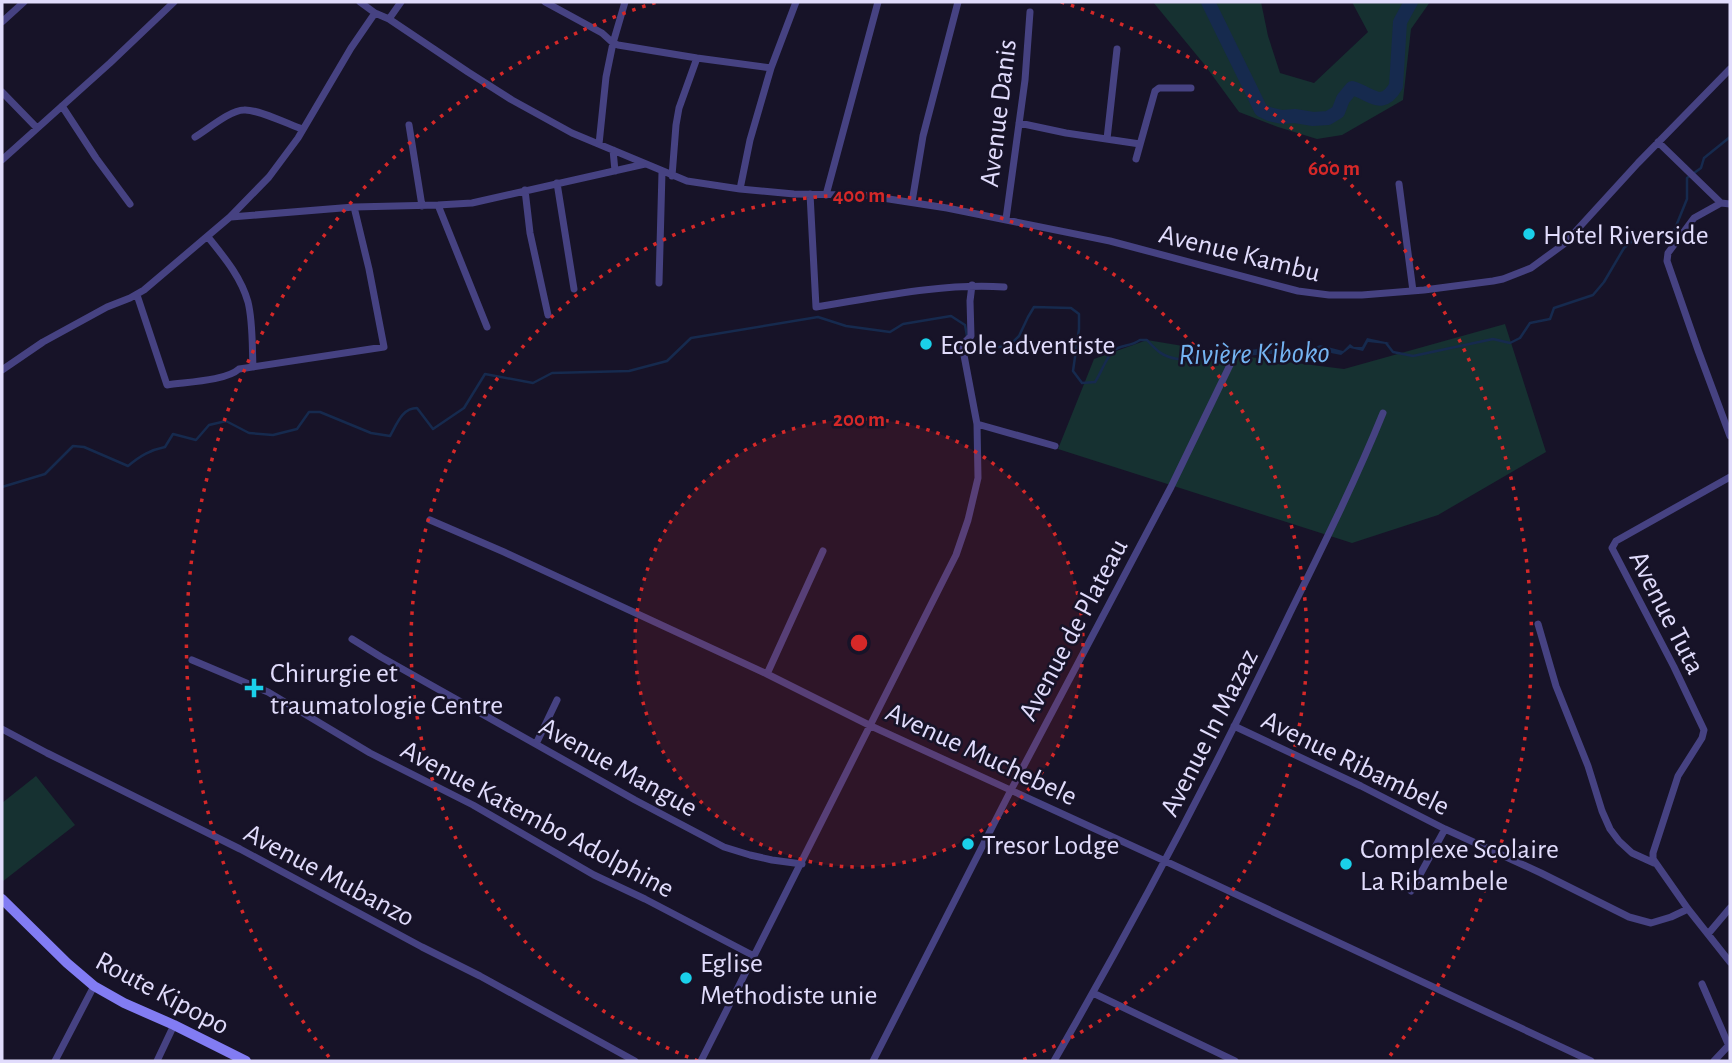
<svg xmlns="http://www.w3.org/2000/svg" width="1732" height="1063" font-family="'Alegreya Sans',sans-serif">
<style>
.green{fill:#163131}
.water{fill:#162a4e}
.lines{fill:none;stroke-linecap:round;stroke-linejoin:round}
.stream{stroke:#162a4e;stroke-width:2.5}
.river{stroke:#162a4e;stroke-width:14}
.minor{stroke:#464282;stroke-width:7}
.secondary{stroke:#827cf3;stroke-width:10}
.ring{fill:none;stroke:#d62828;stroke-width:3.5;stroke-dasharray:3.5 7}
.poi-dot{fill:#1ad0ea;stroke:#171328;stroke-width:2.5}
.labels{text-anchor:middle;stroke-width:5;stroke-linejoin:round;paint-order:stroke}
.street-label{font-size:28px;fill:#e1dcfc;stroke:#171328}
.poi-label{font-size:28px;fill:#e1dcfc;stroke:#171328;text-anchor:start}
.water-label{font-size:30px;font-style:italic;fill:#74b4f2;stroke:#171328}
.centre{fill:#d62828;stroke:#171328;stroke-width:3.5}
.ring-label{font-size:21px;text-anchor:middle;font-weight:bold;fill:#d62828;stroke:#171328;stroke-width:5;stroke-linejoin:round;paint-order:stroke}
</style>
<rect width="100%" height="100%" fill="#171328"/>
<path class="green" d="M1153,2H1261L1268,36L1280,73L1314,83L1368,32L1352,2H1430L1411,29L1403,100L1342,135L1317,139L1278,127L1239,112L1204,64Z
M1505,324L1546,452L1438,515L1352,543L1058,449L1094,359L1147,340L1249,357L1344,369Z
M36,776L75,825L2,882V803Z"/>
<path class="water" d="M1367,338L1390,343L1386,344L1368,342L1363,351L1350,348L1341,355L1321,351L1304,355L1269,354L1221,358L1219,362L1207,360H1176C1190,352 1208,361 1223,354L1257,349L1266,351L1278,349L1290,352L1310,349L1320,345L1343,351L1350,344L1354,347H1362Z"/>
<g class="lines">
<path class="stream" d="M970,342L974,347L984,353L993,348L1010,345L1019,336L1028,317L1034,307L1071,308L1079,314V329L1073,371L1082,383L1095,382C1102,372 1107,353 1118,348C1126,345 1133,345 1140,340H1147C1157,351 1163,357 1178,359
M1386,343L1393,352L1413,356L1493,339L1510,343L1520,338L1530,323L1550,319L1554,308L1593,295L1604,282L1624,248L1636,238L1662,236L1674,231L1687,199V178L1701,168L1704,158L1730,137
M2,487L45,474L73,446L84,447L128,466C140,456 150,450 165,447L173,434L196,440L209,425L226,421L249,433L273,435L297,429L309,412H320L371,433L390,436C397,424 402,408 417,408L433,429L464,408L485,374L533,383L552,373L629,371L667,361L691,338L818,317L846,326L890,332L903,324L951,316L965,325L967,336"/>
<path class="river" d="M1208,2L1261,110L1269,114L1282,117L1295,116L1313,119L1328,118L1338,112L1343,99L1352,88C1372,94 1382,110 1396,86L1400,22L1411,2"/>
<path class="minor" d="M360,2L375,13L389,19L468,72L512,100L572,133L687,181L740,189L794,194L863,195L947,208L1110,241L1298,291L1329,295H1362L1424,290L1493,281L1503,279L1531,268L1564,244L1638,163L1730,69
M545,2L602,33L613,43L618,45L697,58L771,68
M389,19L401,2
M2,22L24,2
M2,92L37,128
M62,106L96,158L130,204
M1019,123L1066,133L1140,144
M409,125L422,206
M195,137C207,130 230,110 244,110C257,109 288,124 302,129
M1107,139L1117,49
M1658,142L1721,203L1730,204
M599,144L606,77L613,43L625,2
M613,150L615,171
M1136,159L1155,91L1159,88H1191
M2,160L110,63L174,2
M672,176L676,125L679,108L697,58
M557,183L574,289
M1399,184L1413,291
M740,189L750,140L771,68L796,2
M525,190L530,233L548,315
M810,194L816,307C878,297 941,283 1004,287
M826,195L878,2
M912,202L923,136L958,2
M1721,203L1694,218L1668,253L1667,261L1698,350L1730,436
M438,205L487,327
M231,217L354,207L438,205L472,203L645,164
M1006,219L1025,80L1030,12
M208,237C224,257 241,277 248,302C253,322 252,346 253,367
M659,283L662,172
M137,295L167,385C186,382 226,381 239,369L384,347L369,269L354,207
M2,370L43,342L107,307L130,298L144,290L230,217L269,177L298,138L351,48L375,13
M977,424L1055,446
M1730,477L1616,541L1612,548L1674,667L1704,730L1702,738L1678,776L1653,853V859L1688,909L1730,962
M430,520L504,552L767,674L871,726L1165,861L1591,1061
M1538,624L1556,686L1588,766L1602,811L1610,829L1619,841L1632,853L1654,863
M352,639L381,657L635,800L707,838L724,847L750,855L772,860L802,864
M192,660L268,692L370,753L473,805L594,875L645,899L754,956
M767,674L823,551
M1234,726L1361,786L1445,829L1541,873L1629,917L1651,923L1671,917L1688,909
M2,729L47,753L240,849L422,947L480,976L635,1061
M536,744L557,700
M1411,891L1445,829
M1708,934L1730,908
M1702,984L1729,1046
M1093,993L1235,1061
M55,1061L94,986
M157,1061L174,1025
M701,1061L956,555L968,520L978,478L977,424L963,350L964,343L971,336L970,301L972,285
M873,1061L1011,790L1171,487L1230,365
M1054,1061C1138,915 1216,767 1289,615C1322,548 1355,482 1383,413
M1714,1061L1730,1044"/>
<path class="secondary" d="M2,899L67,963L94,986L124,1003L174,1025L246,1061"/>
</g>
<circle cx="859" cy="643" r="224" fill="#d62828" fill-opacity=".12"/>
<g class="ring">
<circle cx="859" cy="643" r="224"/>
<path d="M698 1061A448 448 0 1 1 1020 1061"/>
<path d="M329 1057A672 672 0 0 1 657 2M1061 2A672 672 0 0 1 1389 1057"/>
</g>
<g class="poi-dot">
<circle cx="1529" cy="234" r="7"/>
<circle cx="926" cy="344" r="7"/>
<path d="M250.5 677.5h7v7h7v7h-7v7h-7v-7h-7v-7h7z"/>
<circle cx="968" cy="844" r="7"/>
<circle cx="1346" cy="864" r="7"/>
<circle cx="686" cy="978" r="7"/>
</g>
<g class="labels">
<g class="street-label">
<text transform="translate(997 113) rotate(-83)" y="10">Avenue Danis</text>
<text transform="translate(1240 252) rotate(14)" y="10">Avenue Kambu</text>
<text transform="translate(1668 612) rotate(63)" y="10">Avenue Tuta</text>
<text transform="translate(1072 629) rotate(-62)" y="10">Avenue de Plateau</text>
<text transform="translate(1208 732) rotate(-63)" y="10">Avenue In Mazaz</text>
<text transform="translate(982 753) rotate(25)" y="10">Avenue Muchebele</text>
<text transform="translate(1356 762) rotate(26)" y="10">Avenue Ribambele</text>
<text transform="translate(619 766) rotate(29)" y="10">Avenue Mangue</text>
<text transform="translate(538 818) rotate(28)" y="10">Avenue Katembo Adolphine</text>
<text transform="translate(330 874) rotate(28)" y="10">Avenue Mubanzo</text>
<text transform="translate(163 992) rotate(28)" y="10">Route Kipopo</text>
</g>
<g class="poi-label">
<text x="1543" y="244">Hotel Riverside</text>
<text x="940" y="354">Ecole adventiste</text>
<text x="270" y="682">Chirurgie et<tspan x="270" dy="32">traumatologie Centre</tspan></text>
<text x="982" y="854">Tresor Lodge</text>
<text x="1360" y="858">Complexe Scolaire<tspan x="1360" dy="32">La Ribambele</tspan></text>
<text x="700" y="972">Eglise<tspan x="700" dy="32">Methodiste unie</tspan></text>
</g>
<g class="water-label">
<text transform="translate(1254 353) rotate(-1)" y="10">Rivière Kiboko</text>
</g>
</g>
<circle cx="859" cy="643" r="10" class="centre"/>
<g class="ring-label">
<text x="1334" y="175">600 m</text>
<text x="859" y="202">400 m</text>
<text x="859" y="426">200 m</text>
</g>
<rect width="1732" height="1063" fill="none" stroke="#e1dcfc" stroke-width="7"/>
</svg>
